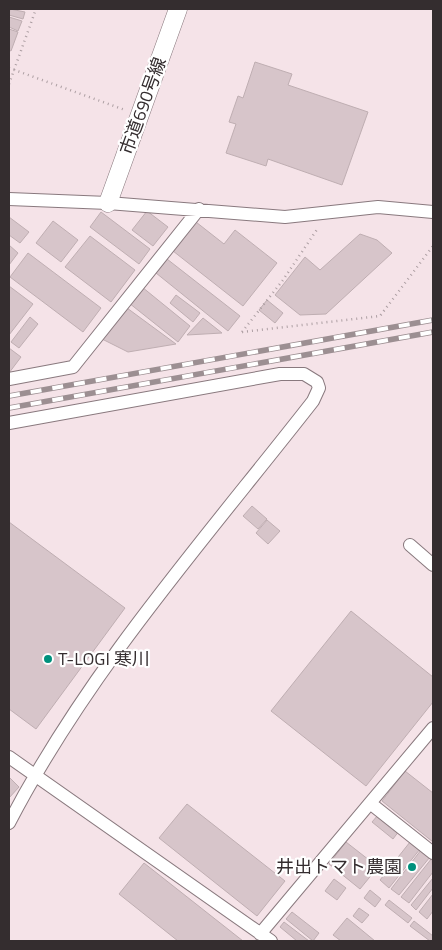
<svg xmlns="http://www.w3.org/2000/svg" width="442" height="950" font-family="'Titillium Web','Noto Sans JP',sans-serif">
<style>
.building{fill:#d7c5ca;stroke:#bfaeb2}
.lines{fill:none;stroke-linecap:round;stroke-linejoin:round}
.street-casing{stroke:#89797e;stroke-width:14}
.secondary-casing{stroke:#89797e;stroke-width:19}
.path{stroke:#ad9fa3;stroke-width:2.5;stroke-dasharray:1 4;stroke-linecap:butt}
.street{stroke:#fff;stroke-width:12}
.secondary{stroke:#fff;stroke-width:18}
.rail-casing{stroke:#9c8f92;stroke-width:5.5}
.rail{stroke:#fff;stroke-width:4;stroke-dasharray:11;stroke-linecap:butt}
.poi-dot{fill:#00917d;stroke:#fff;stroke-width:2}
.labels{text-anchor:middle;stroke-width:4.5;stroke-linejoin:round;paint-order:stroke}
.street-label{font-size:18px;fill:#342d2f;stroke:#fff}
.poi-label{font-size:18px;fill:#342d2f;stroke:#fff;text-anchor:start}
</style>
<rect width="100%" height="100%" fill="#f5e3e8"/>
<path class="building" d="M10,9L25,12L23,19L9,15Z
M9,17L22,21L18,31L9,27Z
M9,29L18,32L11,51L9,50Z
M255,62L292,74L288,85L368,112L342,185L268,159L266,166L226,153L236,124L229,122L238,96L243,98Z
M147,211L168,227L153,246L132,230Z
M101,212L150,249L139,264L90,227Z
M9,217L29,232L20,243L9,235Z
M53,221L78,240L61,262L36,243Z
M196,222L224,244L235,230L277,263L243,306L173,251Z
M360,234L377,240L392,253L326,314L300,315L275,295L305,257L320,270Z
M90,236L135,270L111,302L65,267Z
M9,245L18,253L9,265Z
M28,253L101,308L83,332L10,277Z
M167,259L240,316L228,331L156,273Z
M9,286L33,304L9,335Z
M142,287L190,326L178,342L129,303Z
M176,295L200,313L193,322L170,303Z
M267,300L283,313L275,323L259,310Z
M127,308L176,344L128,352L102,339Z
M30,317L38,324L19,348L11,342Z
M203,318L222,333L187,335Z
M9,348L21,357L9,373Z
M252,506L267,519L258,529L243,516Z
M267,520L280,531L268,544L256,533Z
M9,522L125,608L36,729L9,709Z
M351,611L433,677V702L366,786L271,711Z
M405,771L433,793V842L382,801Z
M9,777L19,787L9,798Z
M187,804L285,881L257,916L159,838Z
M378,815L399,831L393,839L372,822Z
M346,842L378,867L360,889L329,864Z
M410,842L420,849L389,888L380,880Z
M421,850L430,857L399,895L391,889Z
M432,858L433,872L409,903L401,897Z
M144,863L243,941H178L119,894Z
M433,878V888L416,910L411,905Z
M334,879L346,888L337,900L325,891Z
M370,890L381,899L375,907L364,898Z
M433,894V911L427,919L419,912Z
M389,900L412,918L408,923L385,905Z
M359,908L369,915L362,923L353,916Z
M292,912L319,933L313,941L286,919Z
M347,918L375,941H341L333,935Z
M414,921L433,936V941H430L410,926Z
M284,922L309,941H297L280,927Z"/>
<g class="lines">
<defs>
<path id="street" d="M9,199L108,203L285,217L378,207L433,212
M9,379L73,367L199,209
M9,423L280,374H304L317,382L319,388L313,401C206,538 89,669 9,823
M410,545L433,565
M9,757L271,941
M370,803L433,853
M260,934L433,728"/>
<path id="secondary" d="M108,203L178,9"/>
</defs>
<use href="#street" class="street-casing"/>
<use href="#secondary" class="secondary-casing"/>
<path class="path" d="M9,68L125,110
M9,84L36,9
M242,332L380,316L433,246
M242,332L283,280L318,228"/>
<use href="#street" class="street"/>
<use href="#secondary" class="secondary"/>
<defs>
<path id="rail" d="M9,396L433,320
M9,408L433,332"/>
</defs>
<use href="#rail" class="rail-casing"/>
<use href="#rail" class="rail"/>
</g>
<g class="poi-dot">
<circle cx="48" cy="659" r="5"/>
<circle cx="412" cy="867" r="5"/>
</g>
<g class="labels">
<g class="street-label">
<text transform="translate(143 106) rotate(-70)" y="6">市道690号線</text>
</g>
<g class="poi-label">
<text x="58" y="665">T-LOGI 寒川</text>
<text x="402" y="873" text-anchor="end">井出トマト農園</text>
</g>
</g>
<rect width="442" height="950" fill="none" stroke="#342d2f" stroke-width="20"/>
</svg>
